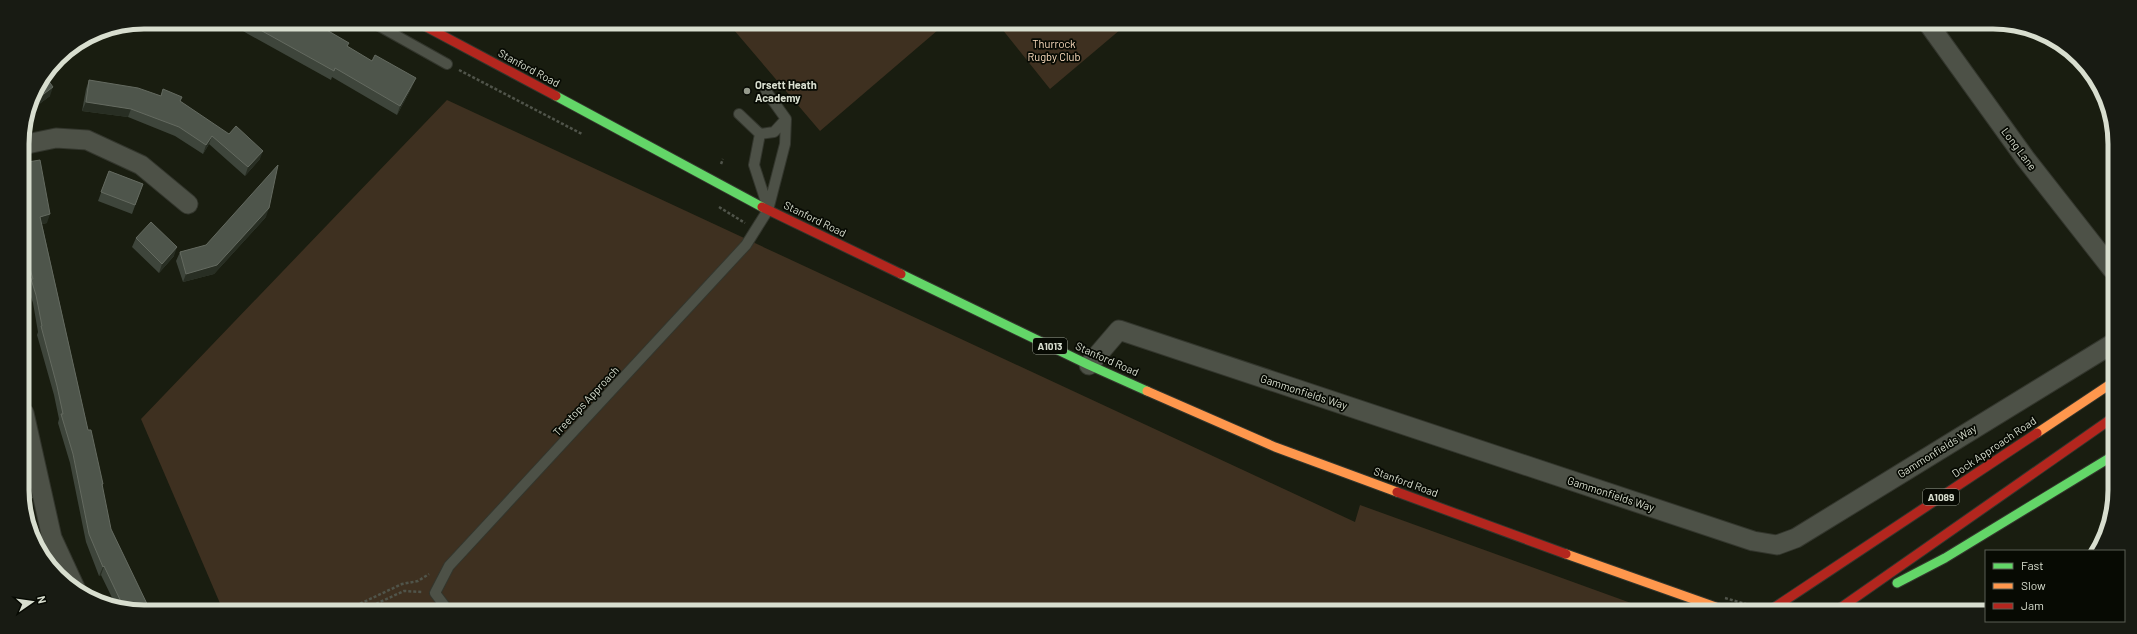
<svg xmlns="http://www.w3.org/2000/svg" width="2137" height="634" font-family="Barlow,sans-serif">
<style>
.green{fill:#3e3020}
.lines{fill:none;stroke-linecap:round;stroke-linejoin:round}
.lane-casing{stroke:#33362d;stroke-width:12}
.street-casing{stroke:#33362d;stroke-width:21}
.fast-casing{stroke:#33362d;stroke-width:11}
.slow-casing{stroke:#33362d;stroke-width:11}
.jam-casing{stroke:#33362d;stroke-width:11}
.path{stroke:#50544a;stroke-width:2.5;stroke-dasharray:3 2;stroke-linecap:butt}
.lane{stroke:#4d5147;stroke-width:10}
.street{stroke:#4d5147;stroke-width:19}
.fast{stroke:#63d668;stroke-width:9}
.slow{stroke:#ff974d;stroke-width:9}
.jam{stroke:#b3261e;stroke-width:9}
.path-bridge{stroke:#50544a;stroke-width:2.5;stroke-dasharray:3 2;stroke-linecap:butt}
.wall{fill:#3e453b}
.shaded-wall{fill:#282e23}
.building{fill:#4e554b;stroke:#646a60}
.poi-dot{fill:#959a8c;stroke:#070a03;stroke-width:1.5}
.labels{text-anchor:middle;stroke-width:3.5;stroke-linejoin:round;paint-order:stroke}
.shield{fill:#070a03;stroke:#999e92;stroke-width:1}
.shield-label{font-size:10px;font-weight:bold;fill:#d8decf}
.park-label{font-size:11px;fill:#fdddbf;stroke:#070a03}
.street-label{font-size:11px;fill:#d8decf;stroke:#070a03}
.poi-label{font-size:11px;font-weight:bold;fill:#d8decf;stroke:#070a03;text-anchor:start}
.rim{fill:none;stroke:#d8decf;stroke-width:5}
</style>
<rect width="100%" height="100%" fill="#191d10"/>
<path class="green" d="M728,23L945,24L820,131Z
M998,24H1127L1050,89Z
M447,100L1355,522L1360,505L1653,611L411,609L403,605L395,608H222L141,419Z"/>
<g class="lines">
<defs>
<path id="lane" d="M372,22L447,64
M739,114L760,134L754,165L768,208
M760,134L774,132L786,119
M447,609L435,593L449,566L746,245L768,210L785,144L786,119L766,91"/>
<path id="street" d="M1930,26L2025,158L2112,269
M22,145L56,138L87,140L141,165L188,204
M1089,365L1119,330L1753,541L1777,545L1796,538L2112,344
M24,413L52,538L76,590"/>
<path id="fast" d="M556,96L762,207
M901,274L1089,365L1147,391
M1897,583L1945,558L2111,457"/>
<path id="slow" d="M1147,391L1275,447L1397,492
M2037,433L2112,383
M1566,554L1727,611"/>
<path id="jam" d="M419,23L556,96
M762,207L901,274
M1397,492L1566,554
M1769,611L2037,433
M1836,611L2111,419"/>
</defs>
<use href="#lane" class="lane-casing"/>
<use href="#street" class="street-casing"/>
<use href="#fast" class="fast-casing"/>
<use href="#slow" class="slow-casing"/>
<use href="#jam" class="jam-casing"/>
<path class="path" d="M459,70L582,134
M721,164L723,159
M719,207L745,223
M351,608L402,584L418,581L429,574
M367,608L404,591L423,592"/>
<use href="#lane" class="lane"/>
<use href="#street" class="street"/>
<use href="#fast" class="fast"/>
<use href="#slow" class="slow"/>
<use href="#jam" class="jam"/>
<path class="path-bridge" d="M1725,598L1770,611"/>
</g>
<path class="wall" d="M228,22H313L348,47L412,87L397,115L332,77L331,80L248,34Z
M45,76L50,96L34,108L30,103L31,97Z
M89,80L161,96L180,101L260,159L245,176L209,144L203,154L175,136L128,117L82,111L86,89Z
M22,163L47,223L42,224L88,430L103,484L102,487L111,529L149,608H117L101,575L99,576L86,542L70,463L58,423L59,419L54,395L37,335L38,332L33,303L28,288L29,285L23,264Z
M109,171L143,184L132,214L98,201Z
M266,217L214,274L183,282L176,261L180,252L206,245Z
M136,238L174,256L159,273L132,247Z"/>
<path class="shaded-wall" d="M416,78L412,87L397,115L400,106Z
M53,87L50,96L34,108L37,99Z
M86,102L131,109L128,117L82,111Z
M212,136L209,144L203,154L206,145Z
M263,151L260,159L245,176L248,167Z
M269,208L266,217L214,274L183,282L186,274Z
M50,214L47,223L37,225L40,217Z
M177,247L174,256L159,273L162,264Z
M32,498L29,507L24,508V500Z
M104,566L101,575L99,576L103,567Z"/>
<path class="building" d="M246,22H313L349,43L347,46L372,61L375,55L416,78L400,106L335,68L334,71Z
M45,76L53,87L37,99L33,94Z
M89,80L138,88L161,96L163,89L182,97L180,101L229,134L236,126L263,151L248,167L212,136L206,145L179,127L131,109L86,102Z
M40,160L50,214L40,217L88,430H91L103,484H102L111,529L149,608H124L104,566L103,567L89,534L73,454L61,414H63L57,386L41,326H42L36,295L31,279H33L23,244L22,163Z
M278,165L269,208L217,265L186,274L180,252L206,245Z
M109,171L143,184L135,205L101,192Z
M151,222L177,247L162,264L136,238Z
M28,481L32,498L24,500V482Z
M402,604L417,609L400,608Z"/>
<circle class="poi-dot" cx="747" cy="91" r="4"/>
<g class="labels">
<g class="shield">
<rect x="1033" y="338" width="34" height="16" rx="3"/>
<rect x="1923" y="489" width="36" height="16" rx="3"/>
</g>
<g class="shield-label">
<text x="1050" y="350">A1013</text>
<text x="1941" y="501">A1089</text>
</g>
<g class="park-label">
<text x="1054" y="48">Thurrock<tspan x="1054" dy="13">Rugby Club</tspan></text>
</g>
<g class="street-label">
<text transform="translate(529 68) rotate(28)" y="4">Stanford Road</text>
<text transform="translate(2019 149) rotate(53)" y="4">Long Lane</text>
<text transform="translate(815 219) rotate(26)" y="4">Stanford Road</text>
<text transform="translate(1107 359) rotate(24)" y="4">Stanford Road</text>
<text transform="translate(1304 392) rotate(18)" y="4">Gammonfields Way</text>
<text transform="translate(586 401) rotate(-47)" y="4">Treetops Approach</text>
<text transform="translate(1994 447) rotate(-34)" y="4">Dock Approach Road</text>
<text transform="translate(1937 451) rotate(-32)" y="4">Gammonfields Way</text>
<text transform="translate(1406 482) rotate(20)" y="4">Stanford Road</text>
<text transform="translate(1611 494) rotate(18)" y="4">Gammonfields Way</text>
</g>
<g class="poi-label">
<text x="755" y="89">Orsett Heath<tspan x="755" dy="13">Academy</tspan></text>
</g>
</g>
<path d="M0 0H2137V634H0ZM144 29H1993A115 115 0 0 1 2108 144V490A115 115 0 0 1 1993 605H144A115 115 0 0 1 29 490V144A115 115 0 0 1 144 29Z" fill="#181b13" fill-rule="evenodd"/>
<path class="rim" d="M144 29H1993A115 115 0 0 1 2108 144V490A115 115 0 0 1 1993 605H144A115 115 0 0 1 29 490V144A115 115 0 0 1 144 29Z"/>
<rect x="1985" y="550" width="140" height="72" fill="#070a03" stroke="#5b5f55"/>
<rect x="1993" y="563" width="20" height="6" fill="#63d668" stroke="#5b5f55"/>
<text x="2021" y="570" font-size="12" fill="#d8decf">Fast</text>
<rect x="1993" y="583" width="20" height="6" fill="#ff974d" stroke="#5b5f55"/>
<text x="2021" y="590" font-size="12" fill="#d8decf">Slow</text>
<rect x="1993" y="603" width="20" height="6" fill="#b3261e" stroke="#5b5f55"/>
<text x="2021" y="610" font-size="12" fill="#d8decf">Jam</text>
<g transform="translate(32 602) rotate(77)" stroke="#070a03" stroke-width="3" paint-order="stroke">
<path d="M0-3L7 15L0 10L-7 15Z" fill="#d8decf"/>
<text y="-6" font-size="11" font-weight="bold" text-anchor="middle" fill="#d8decf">N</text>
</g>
</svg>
